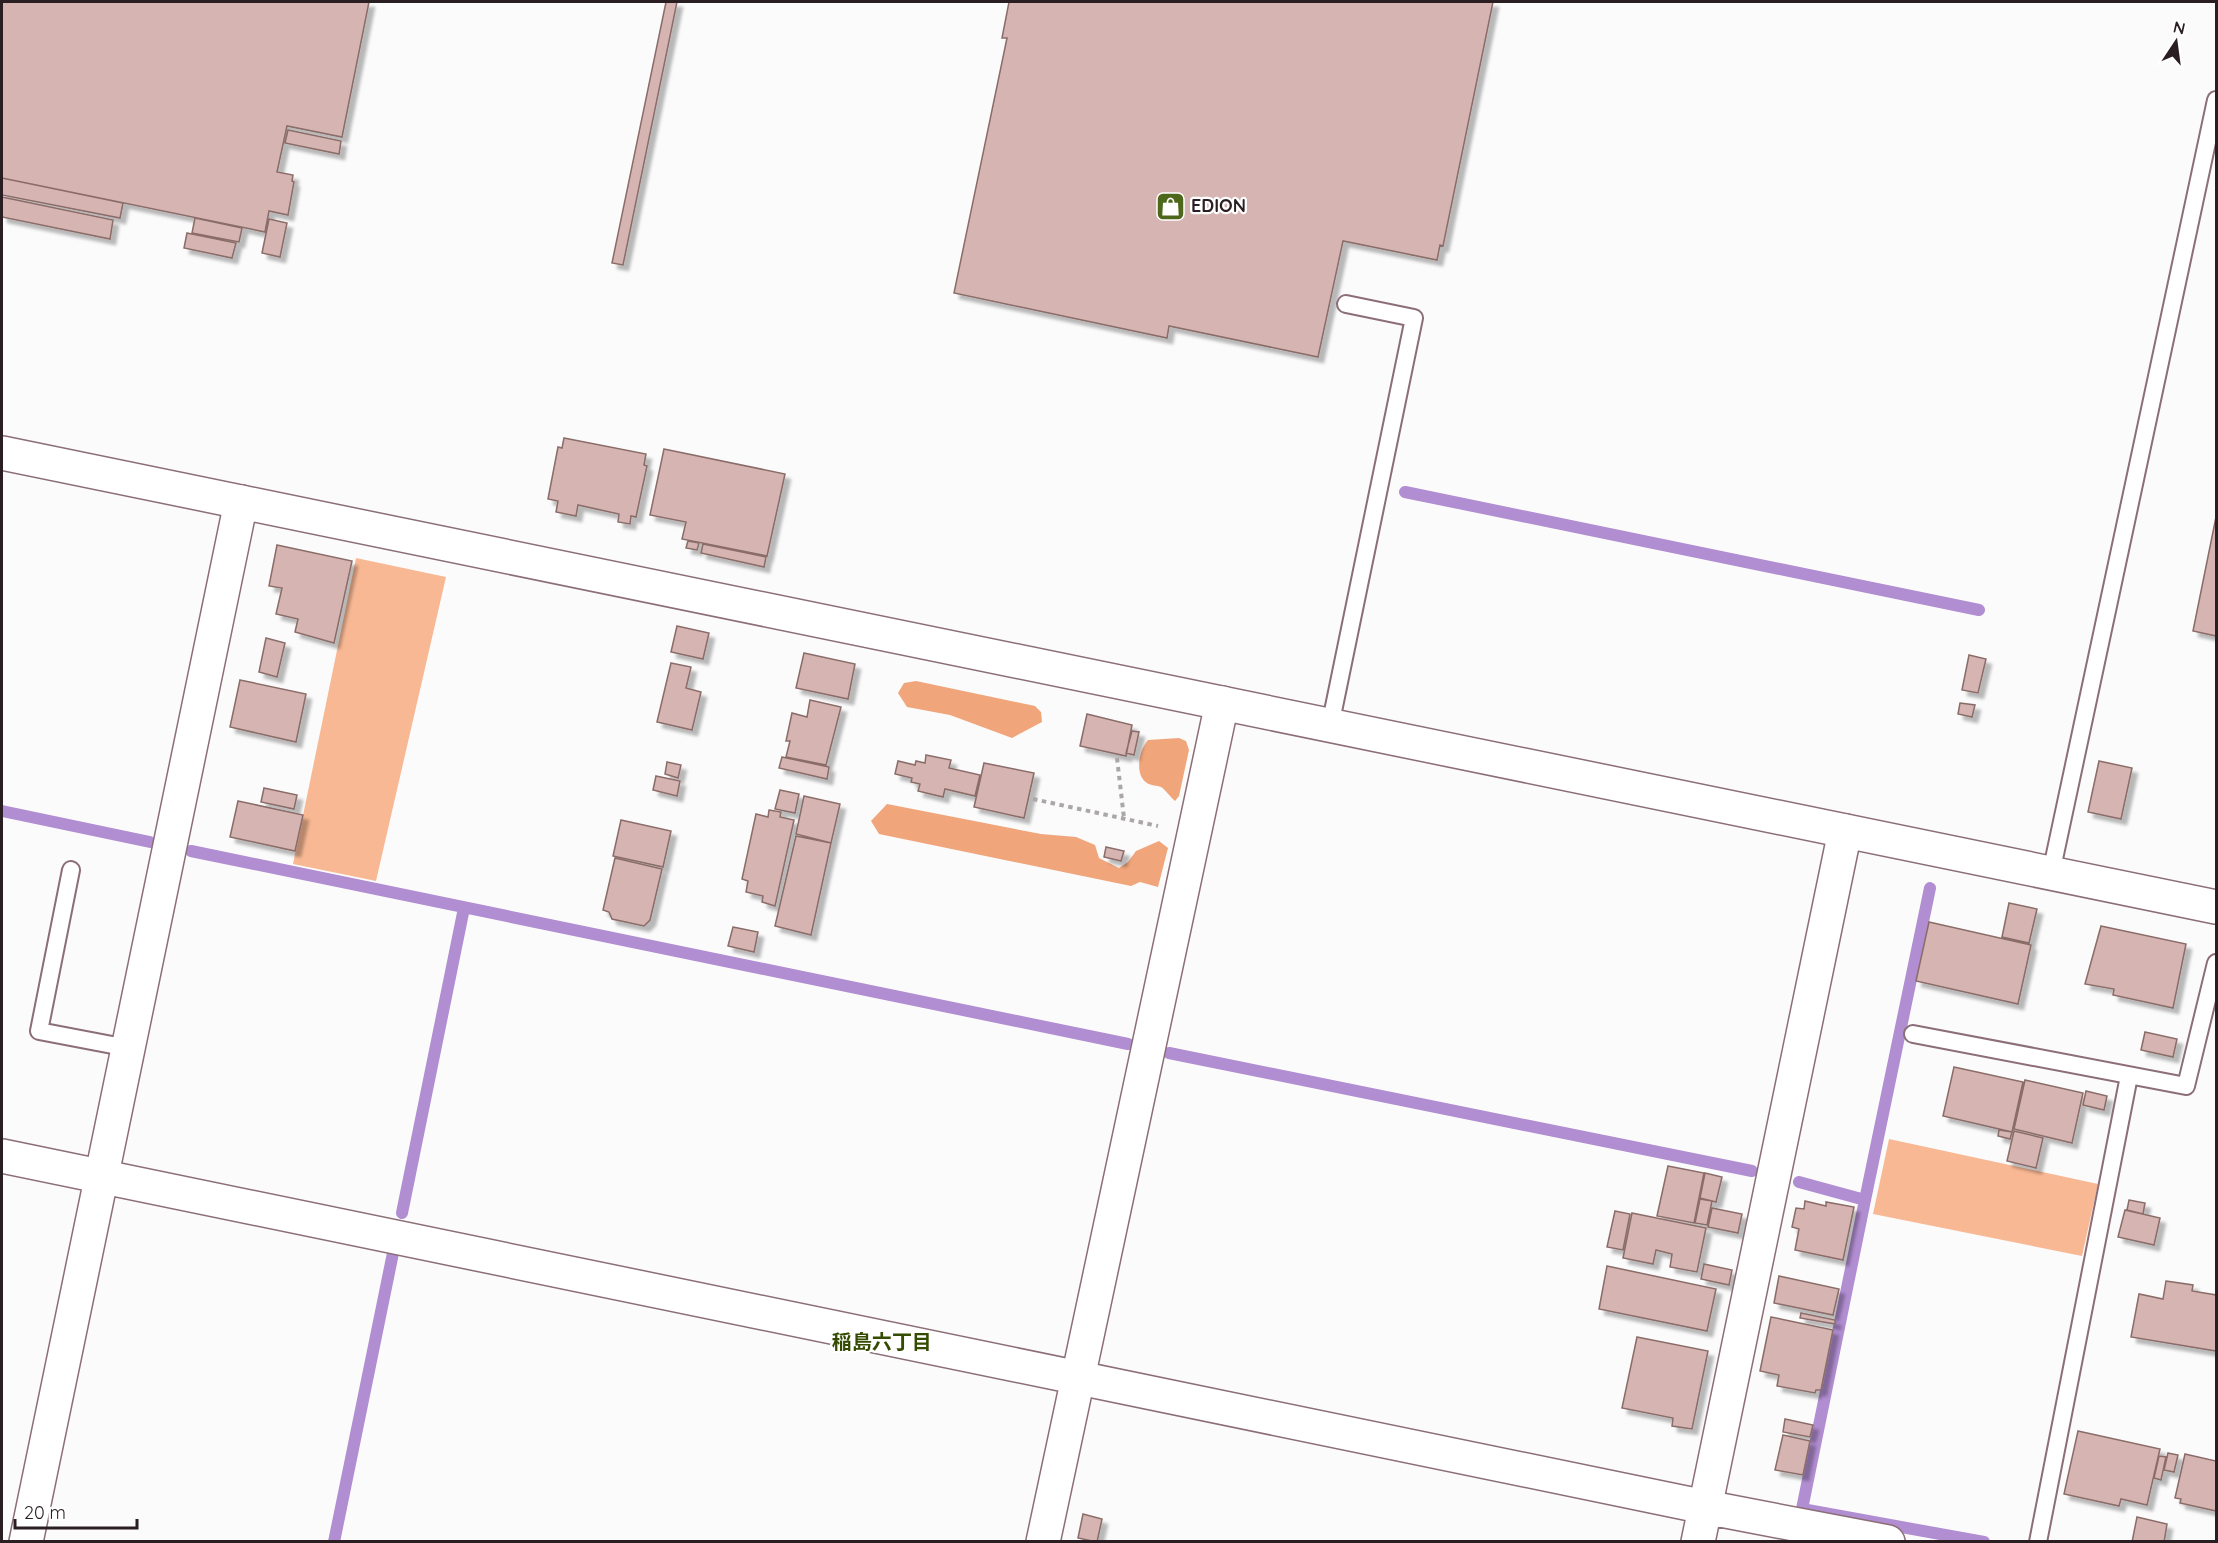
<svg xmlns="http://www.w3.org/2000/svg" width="2218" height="1543" font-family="Quicksand,'Noto Sans JP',sans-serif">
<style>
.green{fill:#f8b894}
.forest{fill:#f0a57b}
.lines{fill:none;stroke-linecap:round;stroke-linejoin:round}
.stream{stroke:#b18dd1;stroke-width:12}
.building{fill:#d6b4b1;stroke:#8a6c69;stroke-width:1.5;filter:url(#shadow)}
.lane-casing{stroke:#8c6e77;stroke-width:20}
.street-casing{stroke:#8c6e77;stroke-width:36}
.secondary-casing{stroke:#8c6e77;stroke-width:36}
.path{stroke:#aba6a8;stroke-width:4;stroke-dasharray:4.5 4.5;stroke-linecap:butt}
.lane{stroke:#fff;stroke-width:16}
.street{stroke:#fff;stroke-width:33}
.secondary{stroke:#fff;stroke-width:33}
.labels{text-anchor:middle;stroke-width:4.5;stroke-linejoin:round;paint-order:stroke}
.poi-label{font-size:18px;font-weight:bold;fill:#2a1e22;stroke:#fff;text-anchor:start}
.neighbourhood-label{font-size:20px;font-weight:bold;fill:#344b00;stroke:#fff}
</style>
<defs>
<filter id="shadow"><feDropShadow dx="5.5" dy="5.5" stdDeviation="1.5" flood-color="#0004"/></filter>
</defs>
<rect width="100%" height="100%" fill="#fbfbfb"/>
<path class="green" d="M356,558L446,577L376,881L293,864Z
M1889,1139L2098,1184L2082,1256L1873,1214Z"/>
<path class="forest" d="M916,681L1035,706L1041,712L1042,722L1012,738L950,715L907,707L898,693L904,683Z
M1179,738L1186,741L1189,750L1179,796L1175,801C1170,797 1166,790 1161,787C1157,785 1151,786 1147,783C1134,775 1139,750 1148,740Z
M887,804L1041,834L1076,837L1095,845L1099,858L1119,868L1128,862L1136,851L1159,841L1168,848L1158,887L1140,882L1131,886L879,834L871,821Z"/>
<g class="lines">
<path class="stream" d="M1405,492L1979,610
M2,811L150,842
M191,851L1128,1044
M1169,1053L1752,1171
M1799,1182L1865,1200L1802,1509L1984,1542
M1865,1200L1930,888
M402,1213L464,908
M334,1542L393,1253"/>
</g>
<path class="building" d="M2,2H369L342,137L287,126L277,172L293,175L292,181L294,182L288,215L269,211L265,232L2,178Z
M666,2H677L623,265L612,263Z
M1009,2H1493L1443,246L1440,245L1437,260L1343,241L1318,357L1169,326L1167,338L954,293L1007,38H1002Z
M288,130L341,141L339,154L285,143Z
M2,178L123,203L120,218L2,195Z
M2,197L113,220L110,239L2,217Z
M195,218L242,228L239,242L192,233Z
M269,219L287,223L280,257L262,253Z
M187,233L236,243L232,258L184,248Z
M564,438L646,454L644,465L647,466L636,517L631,516L630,524L618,522L619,514L578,505L576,516L556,512L558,501L548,499L558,447L562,448Z
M664,449L785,474L767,556L682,539L686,522L650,515Z
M2216,517V636L2193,631Z
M688,541L699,543L697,550L686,548Z
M703,544L766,557L764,567L701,553Z
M277,545L352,561L334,643L295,632L298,619L276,614L282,588L269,586Z
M677,626L709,633L703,659L671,652Z
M266,638L285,643L277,677L259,672Z
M804,653L855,664L848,699L796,688Z
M1969,655L1986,659L1978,693L1962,690Z
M671,663L691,667L686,688L701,692L692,730L657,722Z
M240,680L306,694L296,742L230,727Z
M810,700L841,707L826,765L786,757L790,741H786L792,713L807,717Z
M1960,703L1975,705L1972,717L1958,714Z
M1087,714L1132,725L1126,756L1080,746Z
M1132,731L1139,732L1134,755L1126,753Z
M926,755L951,760L949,768L980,775L975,796L945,789L943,797L918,791L920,784L911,782L912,778L895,774L898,761L915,765L916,761L925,763Z
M782,757L829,767L827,779L779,768Z
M2099,761L2132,768L2121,819L2088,812Z
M667,762L681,765L678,778L665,774Z
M984,763L1034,773L1024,818L974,807Z
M656,776L680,781L677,796L653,790Z
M264,788L297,795L294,809L261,802Z
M780,790L799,794L795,813L775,809Z
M804,796L840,804L831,843L796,834Z
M238,801L303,815L295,851L230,837Z
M769,810L781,812L780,817L794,820L775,906L762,902L763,896L746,892L748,881L742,879L756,814L768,817Z
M621,820L671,831L663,867L613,856Z
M796,836L831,843L811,935L775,926Z
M1106,847L1124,851L1121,861L1104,857Z
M615,858L662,869L650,920L644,926L612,919L609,912L603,910Z
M2009,903L2037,909L2029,943L2002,937Z
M1929,922L2031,945L2018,1004L1916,981Z
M2101,926L2186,944L2173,1008L2113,995L2114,989L2085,984Z
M733,927L758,932L754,952L728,946Z
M2145,1032L2177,1039L2173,1057L2141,1050Z
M1954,1067L2023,1082L2012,1132L1943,1116Z
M2025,1080L2083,1093L2072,1143L2014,1129Z
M2086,1091L2107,1096L2104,1110L2083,1105Z
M1999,1130L2012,1132L2010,1139L1998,1136Z
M2014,1131L2043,1138L2036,1168L2007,1161Z
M1668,1166L1704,1173L1694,1223L1657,1216Z
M1705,1173L1722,1177L1716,1202L1700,1198Z
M1700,1199L1712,1201L1707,1225L1695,1223Z
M2129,1200L2145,1203L2143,1214L2127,1210Z
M1805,1201L1826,1206V1202L1854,1207L1843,1260L1795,1250L1799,1229L1792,1227L1796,1208L1804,1209Z
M1712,1208L1742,1214L1738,1233L1708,1227Z
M2125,1210L2160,1218L2154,1245L2118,1237Z
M1615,1211L1630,1214L1623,1250L1607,1247Z
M1632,1213L1706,1228L1697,1272L1670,1267L1672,1254L1656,1250L1653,1264L1623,1258Z
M1704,1264L1732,1270L1729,1285L1701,1279Z
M1607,1266L1716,1289L1707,1331L1599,1309Z
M1779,1276L1839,1289L1833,1315L1774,1303Z
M2166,1281L2193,1285L2192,1291L2216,1295V1351L2131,1337L2139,1294L2163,1299Z
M1801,1313L1835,1320V1324L1800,1318Z
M1771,1317L1833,1330L1821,1390H1816L1815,1393L1777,1386L1779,1375L1760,1371Z
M1637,1337L1708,1351L1692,1429L1672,1426L1673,1418L1622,1408Z
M1785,1419L1813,1425L1810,1437L1783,1432Z
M2078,1431L2160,1449L2147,1505L2121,1499L2119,1506L2064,1494Z
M1783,1435L1810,1441L1803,1475L1775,1470Z
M2168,1453L2178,1455L2174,1472L2164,1470Z
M2185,1454L2216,1461V1511L2180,1503L2181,1499L2175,1498Z
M2159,1456L2166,1457L2161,1480L2154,1478Z
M1083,1514L1102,1519L1097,1542L1078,1538Z
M2137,1517L2167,1524L2164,1542H2132Z"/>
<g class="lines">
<defs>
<path id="lane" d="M1330,726L1414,318L1346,304
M71,870L39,1031L128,1048
M2051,873L2216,100
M1913,1034L2186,1086L2216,963
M2038,1542L2129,1076"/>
<path id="street" d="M2,1156L1705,1507L1888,1542
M26,1542L241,502
M1043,1542L1222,703
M1698,1542L1845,831"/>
<path id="secondary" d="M2,453L2216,907"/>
</defs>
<use href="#lane" class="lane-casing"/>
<use href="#street" class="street-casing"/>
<use href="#secondary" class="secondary-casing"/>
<path class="path" d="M1117,758L1124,818
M1033,799L1158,826"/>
<use href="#lane" class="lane"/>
<use href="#street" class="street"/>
<use href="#secondary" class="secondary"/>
</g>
<defs>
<symbol id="shop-square" viewBox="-11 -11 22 22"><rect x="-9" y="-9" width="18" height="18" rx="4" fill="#4d681b" stroke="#fff"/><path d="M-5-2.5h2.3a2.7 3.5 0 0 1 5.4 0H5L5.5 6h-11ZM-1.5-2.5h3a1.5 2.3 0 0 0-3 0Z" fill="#fff"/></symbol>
</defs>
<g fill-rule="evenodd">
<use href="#shop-square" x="1154" y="190" width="33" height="33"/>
</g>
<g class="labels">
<g class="poi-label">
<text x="1191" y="212">EDION</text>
</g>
<g class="neighbourhood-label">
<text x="882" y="1349">稲島六丁目</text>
</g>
</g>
<rect width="2218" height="1543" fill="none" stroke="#2a1e22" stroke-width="6"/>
<g transform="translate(2176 42) rotate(13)" stroke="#ffffff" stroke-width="4.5" paint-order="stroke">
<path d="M0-4.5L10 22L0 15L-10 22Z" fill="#2a1e22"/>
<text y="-9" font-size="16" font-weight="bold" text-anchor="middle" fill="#2a1e22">N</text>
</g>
<path d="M15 1519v9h122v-9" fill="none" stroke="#2a1e22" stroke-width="3"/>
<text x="24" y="1519" font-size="18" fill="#2a1e22" stroke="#ffffff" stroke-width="4.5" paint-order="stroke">20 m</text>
</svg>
